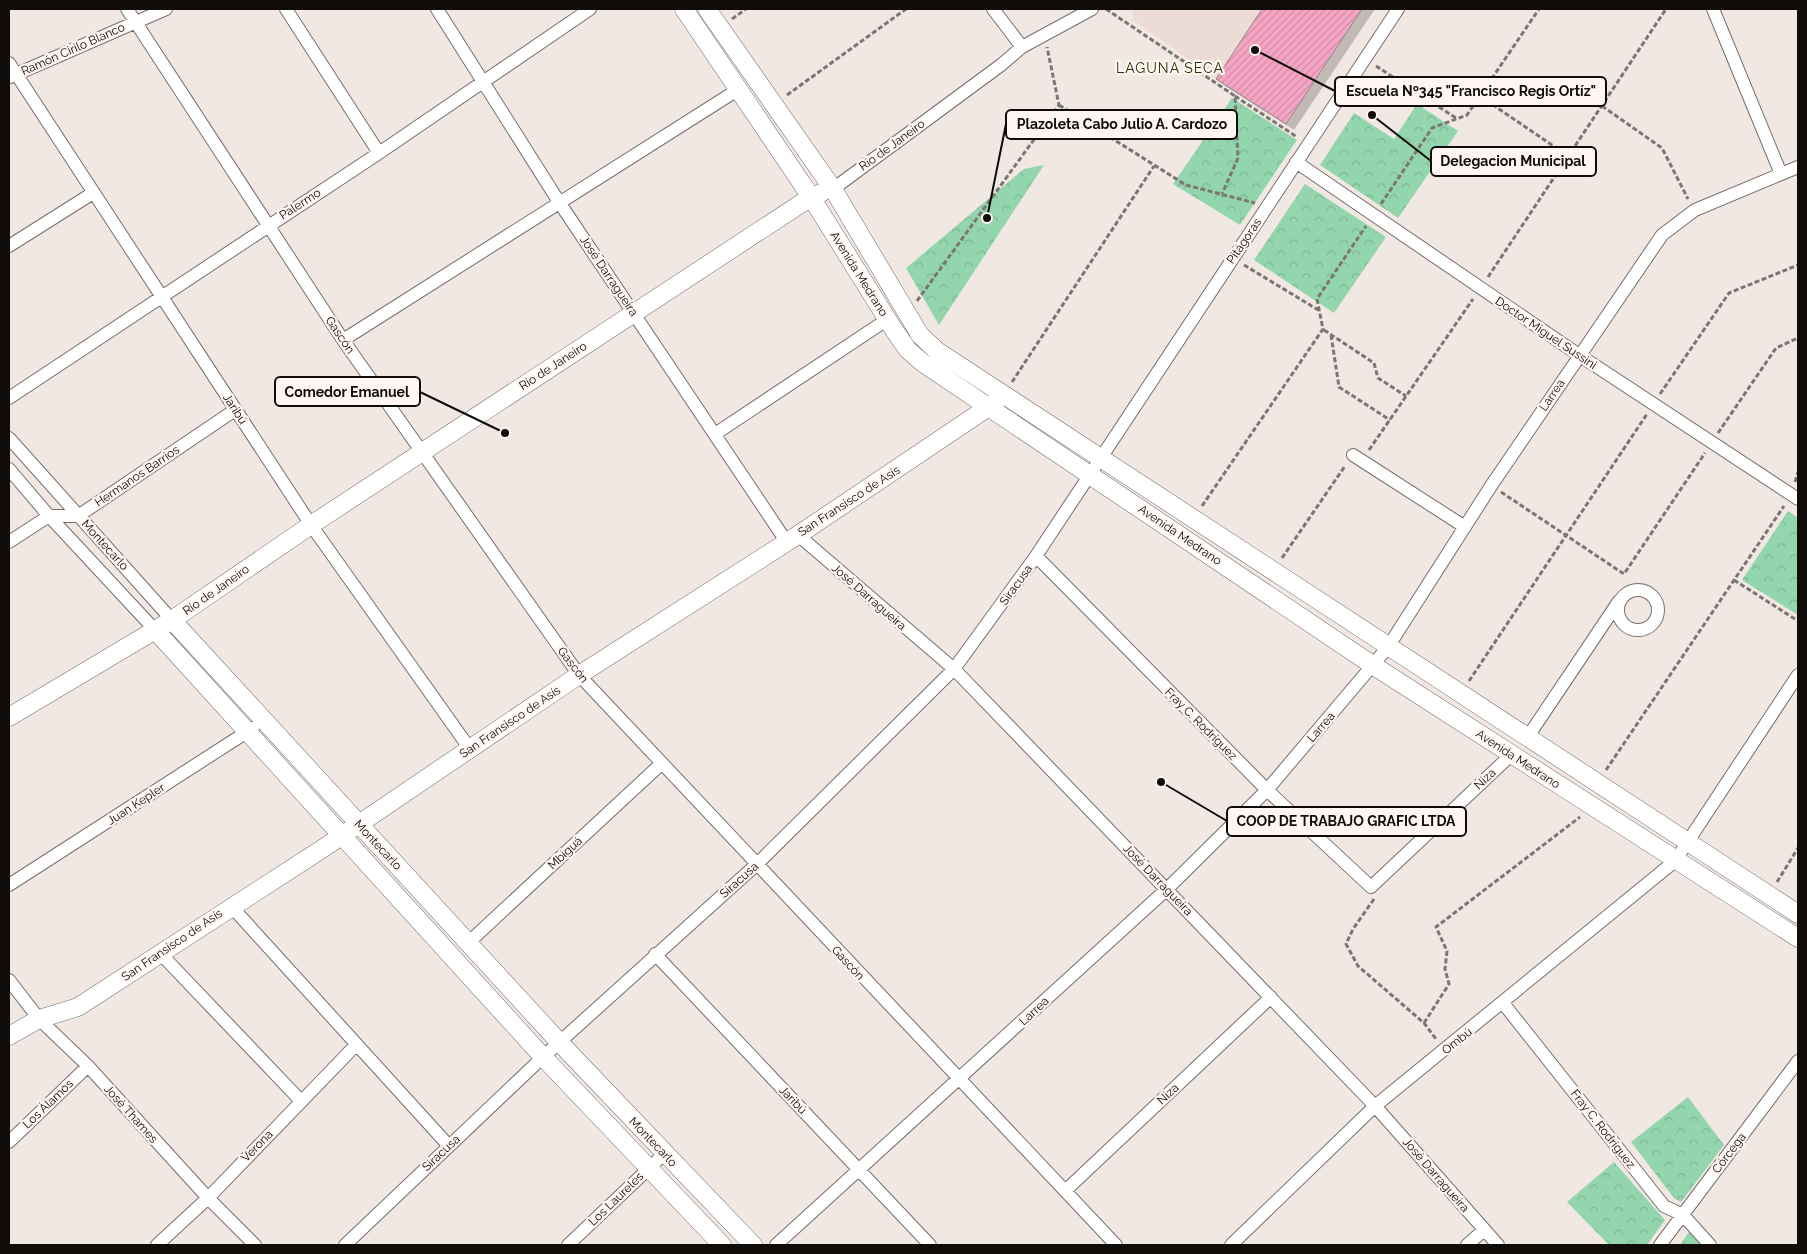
<svg xmlns="http://www.w3.org/2000/svg" width="1807" height="1254" font-family="Raleway,sans-serif">
<style>
.built{fill:#eddcd5}
.forest{fill:url(#forest-crowns)}
.shadow{fill:#0003}
.building{fill:url(#building-hatch);stroke:#91898b}
.lines{fill:none;stroke-linecap:round;stroke-linejoin:round}
.street-casing{stroke:#766e6b;stroke-width:14}
.secondary-casing{stroke:#766e6b;stroke-width:19}
.path{stroke:#7c7673;stroke-width:3;stroke-dasharray:5 2.5;stroke-linecap:butt}
.street{stroke:#fff;stroke-width:12}
.secondary{stroke:#fff;stroke-width:18}
.labels{text-anchor:middle;stroke-width:4.5;stroke-linejoin:round;paint-order:stroke}
.street-label{font-size:12px;fill:#0f0c0a;stroke:#fff5f2}
.neighbourhood-label{font-size:14px;letter-spacing:1px;fill:#203703;stroke:#fff5f2}
.leader{fill:none;stroke:#0f0c0a;stroke-width:2}
.callout-dot{fill:#0f0c0a;stroke:#fff5f2;stroke-width:2}
.callout{fill:#fff5f2;stroke:#0f0c0a;stroke-width:2}
.callout-label{font-size:14px;text-anchor:middle;font-weight:bold;fill:#0f0c0a}
</style>
<defs>
<pattern id="forest-crowns" width="20" height="18" patternUnits="userSpaceOnUse" patternTransform="scale(1.25)"><rect width="20" height="18" fill="#93d5ad"/><path d="M2 6a3 3 0 1 1 6 0M12 15a3 3 0 1 1 6 0" fill="none" stroke="#7eb694"/></pattern>
<pattern id="building-hatch" width="6" height="6" patternUnits="userSpaceOnUse" patternTransform="scale(1.25)"><rect width="6" height="6" fill="#f5a4c3"/><path d="M-1 1l2-2M0 6l6-6M5 7l2-2" fill="none" stroke="#d18ca6"/></pattern>
</defs>
<rect width="100%" height="100%" fill="#f1e8e4"/>
<path class="built" d="M1133,9H1362L1286,124L1216,79L1134,21Z"/>
<path class="forest" d="M1232,98L1297,140L1240,225L1173,184Z
M1417,104L1458,131L1398,218L1320,165L1354,113L1394,139Z
M1044,165L939,325L906,268L1024,169Z
M1305,184L1386,237L1334,313L1254,260Z
M1788,511L1798,518V615L1742,580Z
M1688,1097L1724,1145L1681,1202L1674,1198L1631,1142Z
M1614,1162L1665,1220L1647,1245H1609L1567,1202Z
M1689,1232L1702,1245H1680Z"/>
<path class="shadow" d="M1263,9H1375L1294,130L1225,86L1218,79Z"/>
<path class="building" d="M1262,9H1362L1286,124L1216,79Z"/>
<g class="lines">
<defs>
<path id="street" d="M127,9L343,340L579,675L1116,1245
M286,9L379,153
M437,9L559,202L786,541
M993,9L1022,47
M1713,9L1781,174
M9,63L311,525L470,749
M10,77L166,9
M1296,162L1579,355L1798,499
M833,189L1001,65L1022,47L1092,9
M9,246L93,193
M343,340L739,89
M9,398L379,153L590,9
M715,434L888,319
M9,438L172,620
M1353,455L1465,527
M9,469L49,516L155,630
M798,535L954,669L1375,1106L1498,1245
M9,542L49,516H78L235,410
M1036,556L1267,790L1371,887L1512,754
M1618 610a20 20 0 1 1 40 0a20 20 0 1 1-40 0Z
M1527,738L1619,601
M9,885L253,728
M231,906L449,1146
M468,943L662,763
M160,953L301,1101
M655,954L930,1245
M9,980L39,1019L88,1066L208,1198L255,1245
M1503,1003L1664,1206L1683,1215L1710,1245
M9,1142L88,1066
M1065,1191L1271,997
M157,1245L208,1198L356,1045
M345,1245L543,1057L756,865L954,669L1036,556L1398,9
M568,1245L664,1154
M776,1245L1167,889L1267,790L1388,647L1491,486L1662,235L1695,210L1798,167
M1231,1245L1375,1106L1675,861L1798,675
M1467,1245L1484,1230
M1660,1245L1798,1061"/>
<path id="secondary" d="M684,9L811,197L894,330L908,350L923,363L1374,666L1798,938
M707,9L833,189L920,335L937,351L1798,914
M172,620L560,1043L753,1245
M155,630L543,1057L722,1245
M9,717L172,620L311,525L811,197L821,193
M9,1036L39,1019L78,1007L322,849L579,675L798,535L996,402"/>
</defs>
<use href="#street" class="street-casing"/>
<use href="#secondary" class="secondary-casing"/>
<path class="path" d="M1106,9L1235,96L1238,158L1222,194
M732,19L746,9
M1376,66L1456,118
M787,95L906,9
M1235,96L1297,137
M1480,96L1568,156
M1059,105L1186,185L1255,203
M1602,106L1662,148L1688,199
M1381,204L1432,128L1467,115L1539,9
M1244,265L1320,311
M1488,277L1666,9
M917,301L1059,105L1047,47
M1324,330L1374,363L1378,378L1406,396
M1331,335L1339,387L1390,420
M1012,382L1154,166
M1660,394L1729,293L1798,265
M1718,433L1776,348L1798,338
M1369,450L1473,299
M1795,482L1798,472
M1501,492L1624,574L1705,453
M1202,506L1323,329L1317,299L1366,226
M1282,558L1345,466
M1734,580L1798,621
M1469,681L1647,414
M1606,770L1784,506
M1777,882L1798,848
M1374,899L1353,929L1346,944L1358,966L1424,1023L1436,1039
M1424,1023L1449,984L1445,969L1447,951L1436,927L1580,817"/>
<use href="#street" class="street"/>
<use href="#secondary" class="secondary"/>
</g>
<g class="labels">
<g class="street-label">
<text transform="translate(73 49) rotate(-24)" y="4">Ramón Cirilo Blanco</text>
<text transform="translate(892 145) rotate(-36)" y="4">Río de Janeiro</text>
<text transform="translate(300 204) rotate(-33)" y="4">Palermo</text>
<text transform="translate(1244 241) rotate(-56)" y="4">Pitágoras</text>
<text transform="translate(859 274) rotate(58)" y="4">Avenida Medrano</text>
<text transform="translate(609 276) rotate(56)" y="4">José Darragueira</text>
<text transform="translate(1546 333) rotate(34)" y="4">Doctor Miguel Sussini</text>
<text transform="translate(340 335) rotate(56)" y="4">Gascón</text>
<text transform="translate(553 366) rotate(-33)" y="4">Río de Janeiro</text>
<text transform="translate(1552 395) rotate(-56)" y="4">Larrea</text>
<text transform="translate(235 409) rotate(57)" y="4">Jaribú</text>
<text transform="translate(137 476) rotate(-34)" y="4">Hermanos Barrios</text>
<text transform="translate(849 501) rotate(-33)" y="4">San Fransisco de Asís</text>
<text transform="translate(1180 535) rotate(34)" y="4">Avenida Medrano</text>
<text transform="translate(105 545) rotate(48)" y="4">Montecarlo</text>
<text transform="translate(1016 585) rotate(-54)" y="4">Siracusa</text>
<text transform="translate(216 590) rotate(-35)" y="4">Río de Janeiro</text>
<text transform="translate(869 597) rotate(41)" y="4">José Darragueira</text>
<text transform="translate(573 665) rotate(52)" y="4">Gascón</text>
<text transform="translate(510 722) rotate(-34)" y="4">San Fransisco de Asís</text>
<text transform="translate(1201 724) rotate(45)" y="4">Fray C. Rodríguez</text>
<text transform="translate(1321 727) rotate(-49)" y="4">Larrea</text>
<text transform="translate(1518 759) rotate(33)" y="4">Avenida Medrano</text>
<text transform="translate(1485 779) rotate(-43)" y="4">Niza</text>
<text transform="translate(136 804) rotate(-33)" y="4">Juan Kepler</text>
<text transform="translate(378 845) rotate(47)" y="4">Montecarlo</text>
<text transform="translate(565 853) rotate(-43)" y="4">Mbiguá</text>
<text transform="translate(739 880) rotate(-42)" y="4">Siracusa</text>
<text transform="translate(1158 880) rotate(46)" y="4">José Darragueira</text>
<text transform="translate(172 945) rotate(-34)" y="4">San Fransisco de Asís</text>
<text transform="translate(848 963) rotate(47)" y="4">Gascón</text>
<text transform="translate(1034 1011) rotate(-43)" y="4">Larrea</text>
<text transform="translate(1457 1041) rotate(-39)" y="4">Ombú</text>
<text transform="translate(1168 1094) rotate(-43)" y="4">Niza</text>
<text transform="translate(793 1100) rotate(46)" y="4">Jaribú</text>
<text transform="translate(48 1104) rotate(-44)" y="4">Los Álamos</text>
<text transform="translate(131 1114) rotate(48)" y="4">José Thames</text>
<text transform="translate(1603 1129) rotate(52)" y="4">Fray C. Rodríguez</text>
<text transform="translate(653 1142) rotate(46)" y="4">Montecarlo</text>
<text transform="translate(257 1146) rotate(-46)" y="4">Verona</text>
<text transform="translate(441 1153) rotate(-43)" y="4">Siracusa</text>
<text transform="translate(1729 1153) rotate(-53)" y="4">Córcega</text>
<text transform="translate(1436 1175) rotate(49)" y="4">José Darragueira</text>
<text transform="translate(616 1199) rotate(-44)" y="4">Los Laureles</text>
</g>
<g class="neighbourhood-label">
<text x="1170" y="73">LAGUNA SECA</text>
</g>
</g>
<path class="leader" d="M1255 50L1335 91M987 218L1006 124M1372 115L1431 161M505 433L420 392M1161 782L1227 821"/>
<g class="callout-dot">
<circle cx="1255" cy="50" r="5"/>
<circle cx="987" cy="218" r="5"/>
<circle cx="1372" cy="115" r="5"/>
<circle cx="505" cy="433" r="5"/>
<circle cx="1161" cy="782" r="5"/>
</g>
<g class="callout">
<rect x="1335" y="77" width="271" height="29" rx="5"/>
<rect x="1006" y="110" width="231" height="29" rx="5"/>
<rect x="1431" y="147" width="165" height="29" rx="5"/>
<rect x="275" y="377" width="145" height="29" rx="5"/>
<rect x="1227" y="807" width="239" height="29" rx="5"/>
</g>
<g class="callout-label">
<text x="1471" y="96">Escuela Nº345 "Francisco Regis Ortíz"</text>
<text x="1122" y="129">Plazoleta Cabo Julio A. Cardozo</text>
<text x="1513" y="166">Delegacion Municipal</text>
<text x="347" y="397">Comedor Emanuel</text>
<text x="1346" y="826">COOP DE TRABAJO GRAFIC LTDA</text>
</g>
<rect width="1807" height="1254" fill="none" stroke="#0f0c0a" stroke-width="20"/>
</svg>
